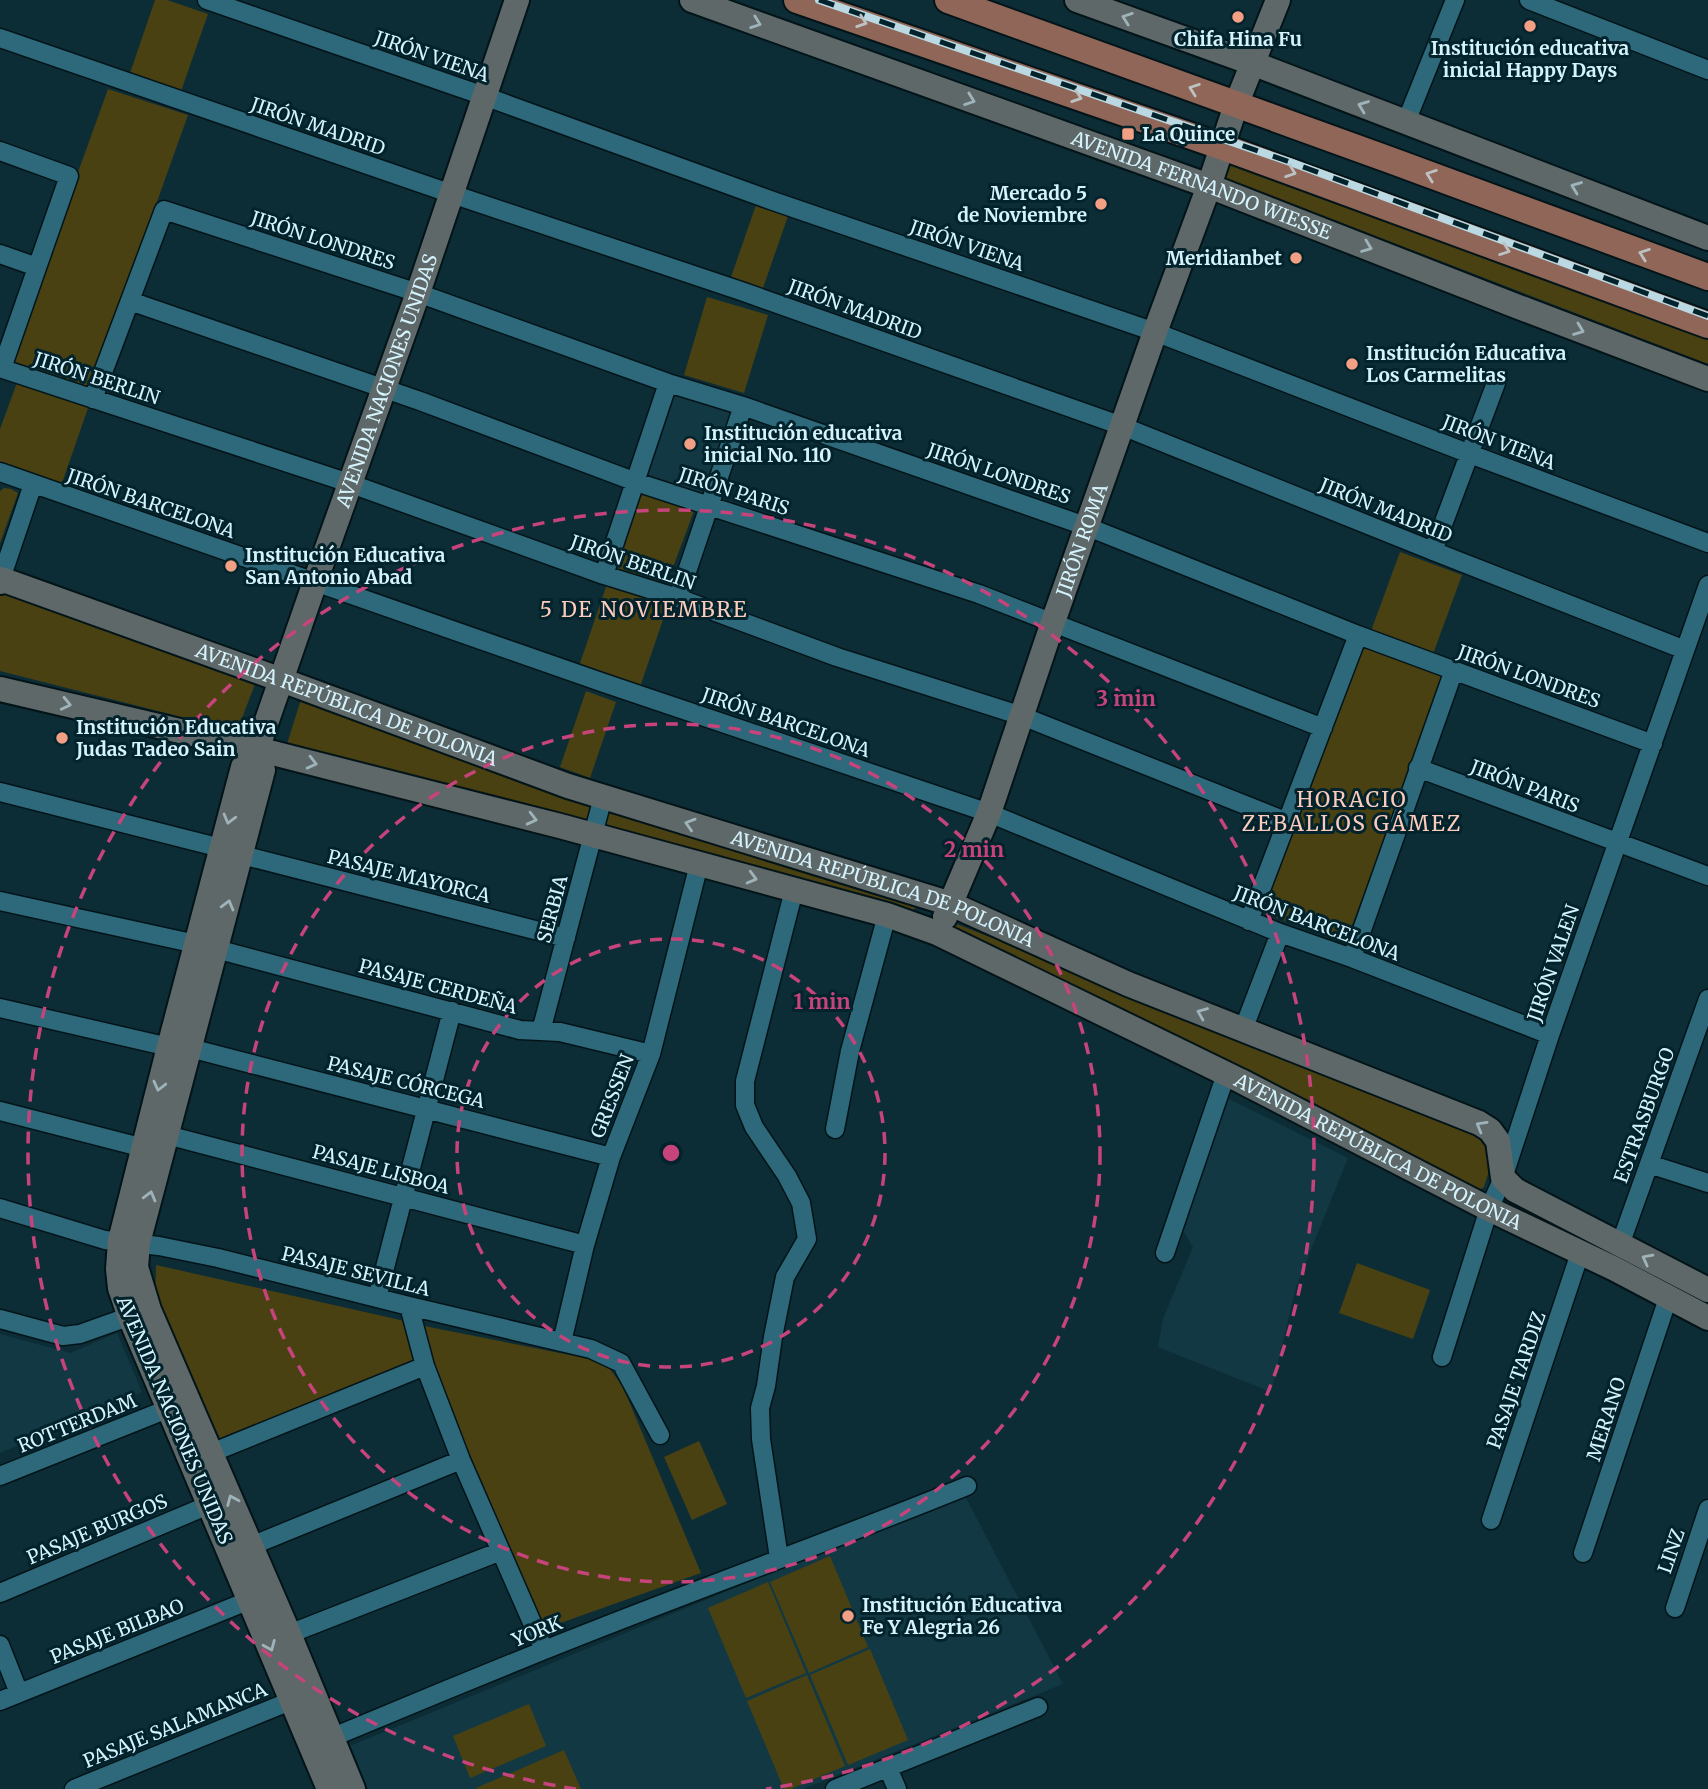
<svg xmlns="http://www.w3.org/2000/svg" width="1708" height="1789" font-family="Merriweather,serif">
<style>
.built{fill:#123943}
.green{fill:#4a4113}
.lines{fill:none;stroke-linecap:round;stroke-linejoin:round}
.street-casing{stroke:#031419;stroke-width:21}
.secondary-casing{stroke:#031419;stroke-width:28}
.primary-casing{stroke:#031419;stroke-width:30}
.street{stroke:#2d697a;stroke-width:18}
.secondary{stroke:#5e6869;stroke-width:24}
.primary{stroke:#8f6657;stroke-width:26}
.rail-casing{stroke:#bbd9e2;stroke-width:8}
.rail{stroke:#03232c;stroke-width:5;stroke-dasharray:16;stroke-linecap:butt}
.oneway{stroke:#9fb4ba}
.oneway2{stroke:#bcc2c2}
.ring{fill:none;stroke:#c6447b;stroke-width:3.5;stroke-dasharray:12 9}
.poi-dot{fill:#f39f84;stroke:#03232c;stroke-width:2.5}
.labels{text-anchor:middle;stroke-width:6;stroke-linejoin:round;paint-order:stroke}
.poi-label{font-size:19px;font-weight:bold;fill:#d5f3fc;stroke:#03232c;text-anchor:start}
.street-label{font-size:19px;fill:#d5f3fc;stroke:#03232c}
.neighbourhood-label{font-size:21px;letter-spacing:2px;fill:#fccbbb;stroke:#03232c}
.centre{fill:#c6447b;stroke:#03232c;stroke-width:3.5}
.ring-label{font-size:21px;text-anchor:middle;font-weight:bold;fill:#c6447b;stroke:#03232c;stroke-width:6;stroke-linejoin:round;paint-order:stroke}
</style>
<rect width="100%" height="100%" fill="#0d2d36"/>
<path class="built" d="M671,388L739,409L709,501L641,479Z
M1225,1097L1348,1158L1296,1287L1271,1392L1158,1347L1163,1319L1193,1247L1178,1222Z
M117,1333L142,1392L0,1453V1334L70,1353Z
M964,1494L1063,1684L803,1789H368L350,1746Z"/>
<path class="green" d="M155,0H167L208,14L180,94L129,76Z
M108,89L188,115L90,389L10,361Z
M1235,156L1708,328V364L1225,178Z
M756,205L788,216L762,291L730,280Z
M707,297L768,315L744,393L684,375Z
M18,380L89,405L61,486L0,465V429Z
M4,488L11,489L18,493L0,543V491Z
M643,491L694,511L666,586L615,567Z
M1400,552L1462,575L1433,654L1371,631Z
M607,584L668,605L640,687L579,666Z
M10,590L257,679L237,731L0,671V596Z
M1358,640L1444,669L1445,678L1345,944L1256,910Z
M586,691L616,702L590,778L560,767Z
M302,696L918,905L910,913L287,744Z
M954,923L1476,1127L1493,1158L1484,1187L1479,1190L1473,1189L945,924Z
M1357,1263L1430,1290L1413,1339L1339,1313Z
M156,1265L409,1322L421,1366L217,1451L155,1308Z
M419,1325L605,1362L623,1387L701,1573L538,1631L442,1408Z
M699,1441L727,1504L692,1520L664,1457Z
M830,1556L868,1647L809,1673L770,1582Z
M768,1582L806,1673L746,1698L708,1608Z
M870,1649L908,1740L848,1765L810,1675Z
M807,1675L845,1766L791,1789H784L747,1701Z
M529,1704L546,1746L470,1778L453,1736Z
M564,1750L581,1789H477L476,1788Z"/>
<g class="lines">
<defs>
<path id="street" d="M207,0L484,96L773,201L1155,332L1470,454L1708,543
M1529,0L1708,70
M0,38L452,194L741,291L1122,426L1433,551L1685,650
M1406,122L1455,0
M0,151L69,176L2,368
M0,254L37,267
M130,301L420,401L636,482L979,594L1323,728
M0,368L343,481L604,575L678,598L837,657L1022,716L1288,822
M93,399L164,210L418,293L668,383L743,406L1088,527L1358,635L1653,744
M0,472L604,683L989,813L1280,933L1352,958L1550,1035
M1433,551L1496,383
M604,575L668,383
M1,579L33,484
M678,598L743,406
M1418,768L1708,876
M0,792L221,848
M242,855L566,938
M0,901L196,944
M1249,921L1358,635
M216,949L520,1030L560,1032L651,1054
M1352,958L1454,670
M0,1008L169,1047
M1243,1030L1280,933
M541,1031L603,797
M190,1048L611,1157
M0,1111L144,1148
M835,1129L850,1051L887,915
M167,1135L585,1245
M1649,1164L1708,1183
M0,1208L105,1240L159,1246L218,1258L409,1306L591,1349L621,1363L660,1435
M1620,1245L1708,999
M1165,1253L1226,1074
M377,1298L452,1011
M409,1306L425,1366L461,1460L544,1650
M0,1319L63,1336L80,1334L139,1313
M562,1342L585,1245L611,1157L651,1054L699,864
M1442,1357L1489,1209L1503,1178L1550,1035L1708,585
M211,1453L425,1366
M0,1476L170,1408
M1491,1520L1580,1253
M251,1546L461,1460
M1583,1553L1668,1298
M779,1558L761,1439L760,1408L766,1386L773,1337L785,1277L807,1239L801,1203L787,1176L754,1127L745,1105V1081L794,890
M0,1593L211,1504
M1675,1608L1708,1509
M289,1634L501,1551
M0,1645L19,1693
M0,1701L250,1600
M321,1742C395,1711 468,1681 542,1651C683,1594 827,1543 967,1486
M888,1768L897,1789
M74,1789L293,1700
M835,1789L1038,1707"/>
<g id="secondary">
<path id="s1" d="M692,0L1209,186L1524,309L1708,379"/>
<path d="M1077,0L1252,63L1708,238"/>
<path id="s2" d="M0,582L1,579L287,682L568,786L951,904L1128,984L1479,1123L1490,1130L1498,1141L1503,1178L1515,1190L1708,1290"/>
<path id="s3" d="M0,689L257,749L560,826L887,915L937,933L1241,1081L1489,1209L1613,1268L1708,1318"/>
<path d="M254,758L263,770L138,1243L136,1267L149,1310L289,1634L353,1789"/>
<path id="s4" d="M945,917L989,813L1053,622L1155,332L1209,186L1236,105L1278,0"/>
<path id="s5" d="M329,1789L130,1317L120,1288L118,1269L120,1241L169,1047L243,767L254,758L315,582L418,293L517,0"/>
</g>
<path id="primary" d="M797,0L1223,147L1708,325
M948,0L1390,160L1708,277"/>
</defs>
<use href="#street" class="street-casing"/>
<use href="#secondary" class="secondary-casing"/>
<use href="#primary" class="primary-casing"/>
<use href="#street" class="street"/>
<use href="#secondary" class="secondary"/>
<use href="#primary" class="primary"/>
<defs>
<path id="rail" d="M819,0L1290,162L1708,316"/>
</defs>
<use href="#rail" class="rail-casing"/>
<use href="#rail" class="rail"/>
</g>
<defs><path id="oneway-chevron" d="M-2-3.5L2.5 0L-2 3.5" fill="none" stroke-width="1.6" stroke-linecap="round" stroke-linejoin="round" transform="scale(1.75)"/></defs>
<g class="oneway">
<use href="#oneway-chevron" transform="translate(1127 18) rotate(-160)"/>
<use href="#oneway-chevron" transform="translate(756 23) rotate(20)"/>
<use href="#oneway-chevron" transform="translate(970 100) rotate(20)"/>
<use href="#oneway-chevron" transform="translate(1363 106) rotate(-159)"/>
<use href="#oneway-chevron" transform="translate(1576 187) rotate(-159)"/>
<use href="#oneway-chevron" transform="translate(1367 247) rotate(21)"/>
<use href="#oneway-chevron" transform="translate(1579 330) rotate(21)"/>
<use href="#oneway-chevron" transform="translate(66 704) rotate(13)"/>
<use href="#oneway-chevron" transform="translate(312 763) rotate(14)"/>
<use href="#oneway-chevron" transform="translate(229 819) rotate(105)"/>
<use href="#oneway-chevron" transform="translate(532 819) rotate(14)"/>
<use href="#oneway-chevron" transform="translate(690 824) rotate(-163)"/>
<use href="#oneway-chevron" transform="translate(752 878) rotate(15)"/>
<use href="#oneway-chevron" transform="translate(228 905) rotate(-75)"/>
<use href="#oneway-chevron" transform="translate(1202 1013) rotate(-158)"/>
<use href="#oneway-chevron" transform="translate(159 1086) rotate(104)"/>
<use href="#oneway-chevron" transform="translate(1481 1126) rotate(-150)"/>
<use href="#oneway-chevron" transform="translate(150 1196) rotate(-75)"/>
<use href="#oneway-chevron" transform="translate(1647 1259) rotate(-152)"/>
<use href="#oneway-chevron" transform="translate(232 1500) rotate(-113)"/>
<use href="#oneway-chevron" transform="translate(270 1646) rotate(67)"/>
</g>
<g class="oneway2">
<use href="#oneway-chevron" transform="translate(862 22) rotate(19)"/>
<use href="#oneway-chevron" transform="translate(1194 89) rotate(-160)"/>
<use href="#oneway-chevron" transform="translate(1077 97) rotate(19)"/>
<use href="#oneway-chevron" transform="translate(1291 172) rotate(20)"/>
<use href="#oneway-chevron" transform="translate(1431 175) rotate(-160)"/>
<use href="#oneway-chevron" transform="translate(1505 250) rotate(20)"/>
<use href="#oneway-chevron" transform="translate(1644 254) rotate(-160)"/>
</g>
<g class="ring">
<circle cx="671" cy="1153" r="214"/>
<circle cx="671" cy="1153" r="429"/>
<path d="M576 1789A643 643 0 1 1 766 1789"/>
</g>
<g class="poi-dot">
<circle cx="1238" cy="17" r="7"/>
<circle cx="1530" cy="26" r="7"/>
<rect x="1121" y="127" width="14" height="14" rx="3.5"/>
<circle cx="1101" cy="204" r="7"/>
<circle cx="1296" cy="258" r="7"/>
<circle cx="1352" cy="364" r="7"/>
<circle cx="690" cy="444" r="7"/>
<circle cx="231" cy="566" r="7"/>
<circle cx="62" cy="738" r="7"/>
<circle cx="848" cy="1616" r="7"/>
</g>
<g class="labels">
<g class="poi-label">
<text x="1238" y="46" text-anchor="middle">Chifa Hina Fu</text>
<text x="1530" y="55" text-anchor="middle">Institución educativa<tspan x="1530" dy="22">inicial Happy Days</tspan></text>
<text x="1142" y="141">La Quince</text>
<text x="1087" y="200" text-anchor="end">Mercado 5<tspan x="1087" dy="22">de Noviembre</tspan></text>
<text x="1282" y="265" text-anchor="end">Meridianbet</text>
<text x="1366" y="360">Institución Educativa<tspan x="1366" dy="22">Los Carmelitas</tspan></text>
<text x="704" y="440">Institución educativa<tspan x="704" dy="22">inicial No. 110</tspan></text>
<text x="245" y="562">Institución Educativa<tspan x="245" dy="22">San Antonio Abad</tspan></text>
<text x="76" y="734">Institución Educativa<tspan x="76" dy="22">Judas Tadeo Sain</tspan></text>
<text x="862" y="1612">Institución Educativa<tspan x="862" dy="22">Fe Y Alegria 26</tspan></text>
</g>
<g class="street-label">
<text transform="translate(432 56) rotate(19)" y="7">JIRÓN VIENA</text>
<text transform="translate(318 126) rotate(19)" y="7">JIRÓN MADRID</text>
<text dy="7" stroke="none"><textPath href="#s1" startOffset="542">AVENIDA FERNANDO WIESSE</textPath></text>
<text transform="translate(323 240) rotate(18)" y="7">JIRÓN LONDRES</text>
<text transform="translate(967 245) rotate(19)" y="7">JIRÓN VIENA</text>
<text transform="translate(855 309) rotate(20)" y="7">JIRÓN MADRID</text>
<text transform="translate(97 378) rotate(18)" y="7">JIRÓN BERLIN</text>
<text dy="7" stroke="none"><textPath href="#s5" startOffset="1494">AVENIDA NACIONES UNIDAS</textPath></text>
<text transform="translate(1499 442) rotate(21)" y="7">JIRÓN VIENA</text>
<text transform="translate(999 473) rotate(19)" y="7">JIRÓN LONDRES</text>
<text transform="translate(734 491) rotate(18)" y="7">JIRÓN PARIS</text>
<text transform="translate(151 503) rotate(19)" y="7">JIRÓN BARCELONA</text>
<text transform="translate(1386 510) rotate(22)" y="7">JIRÓN MADRID</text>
<text dy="7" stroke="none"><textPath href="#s4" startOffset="401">JIRÓN ROMA</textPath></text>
<text transform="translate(633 562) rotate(19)" y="7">JIRÓN BERLIN</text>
<text transform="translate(1529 676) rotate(20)" y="7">JIRÓN LONDRES</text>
<text dy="7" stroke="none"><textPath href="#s2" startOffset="371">AVENIDA REPÚBLICA DE POLONIA</textPath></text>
<text transform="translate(786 722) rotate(19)" y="7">JIRÓN BARCELONA</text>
<text transform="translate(1525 786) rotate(21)" y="7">JIRÓN PARIS</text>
<text transform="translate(409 876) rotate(14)" y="7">PASAJE MAYORCA</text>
<text dy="7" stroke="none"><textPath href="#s2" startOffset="938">AVENIDA REPÚBLICA DE POLONIA</textPath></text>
<text transform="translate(552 909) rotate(-75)" y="7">SERBIA</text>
<text transform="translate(1317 923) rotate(21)" y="7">JIRÓN BARCELONA</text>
<text transform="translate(1553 963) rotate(-71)" y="7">JIRÓN VALEN</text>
<text transform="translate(438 986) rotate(15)" y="7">PASAJE CERDEÑA</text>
<text transform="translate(406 1082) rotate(14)" y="7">PASAJE CÓRCEGA</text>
<text transform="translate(612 1096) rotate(-69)" y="7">GRESSEN</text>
<text transform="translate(1644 1115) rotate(-70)" y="7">ESTRASBURGO</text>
<text dy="7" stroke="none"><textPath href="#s3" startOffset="1461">AVENIDA REPÚBLICA DE POLONIA</textPath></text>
<text transform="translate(381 1169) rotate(15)" y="7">PASAJE LISBOA</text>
<text transform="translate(356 1271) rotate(14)" y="7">PASAJE SEVILLA</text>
<text transform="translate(1516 1380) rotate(-71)" y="7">PASAJE TARDIZ</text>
<text transform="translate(1606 1419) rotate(-72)" y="7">MERANO</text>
<text transform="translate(175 1420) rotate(67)" y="7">AVENIDA NACIONES UNIDAS</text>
<text transform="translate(77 1423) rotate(-22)" y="7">ROTTERDAM</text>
<text transform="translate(97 1529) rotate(-23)" y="7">PASAJE BURGOS</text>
<text transform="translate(1671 1551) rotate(-71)" y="7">LINZ</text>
<text transform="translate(117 1631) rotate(-22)" y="7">PASAJE BILBAO</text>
<text transform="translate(537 1631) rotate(-22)" y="7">YORK</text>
<text transform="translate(175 1725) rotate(-22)" y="7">PASAJE SALAMANCA</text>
</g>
<g class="neighbourhood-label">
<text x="644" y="617">5 DE NOVIEMBRE</text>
<text x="1352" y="807">HORACIO<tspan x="1352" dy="24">ZEBALLOS GÁMEZ</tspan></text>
</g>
</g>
<circle cx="671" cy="1153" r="10" class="centre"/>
<g class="ring-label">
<text x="1126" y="706">3 min</text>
<text x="974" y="857">2 min</text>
<text x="822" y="1009">1 min</text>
</g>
</svg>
